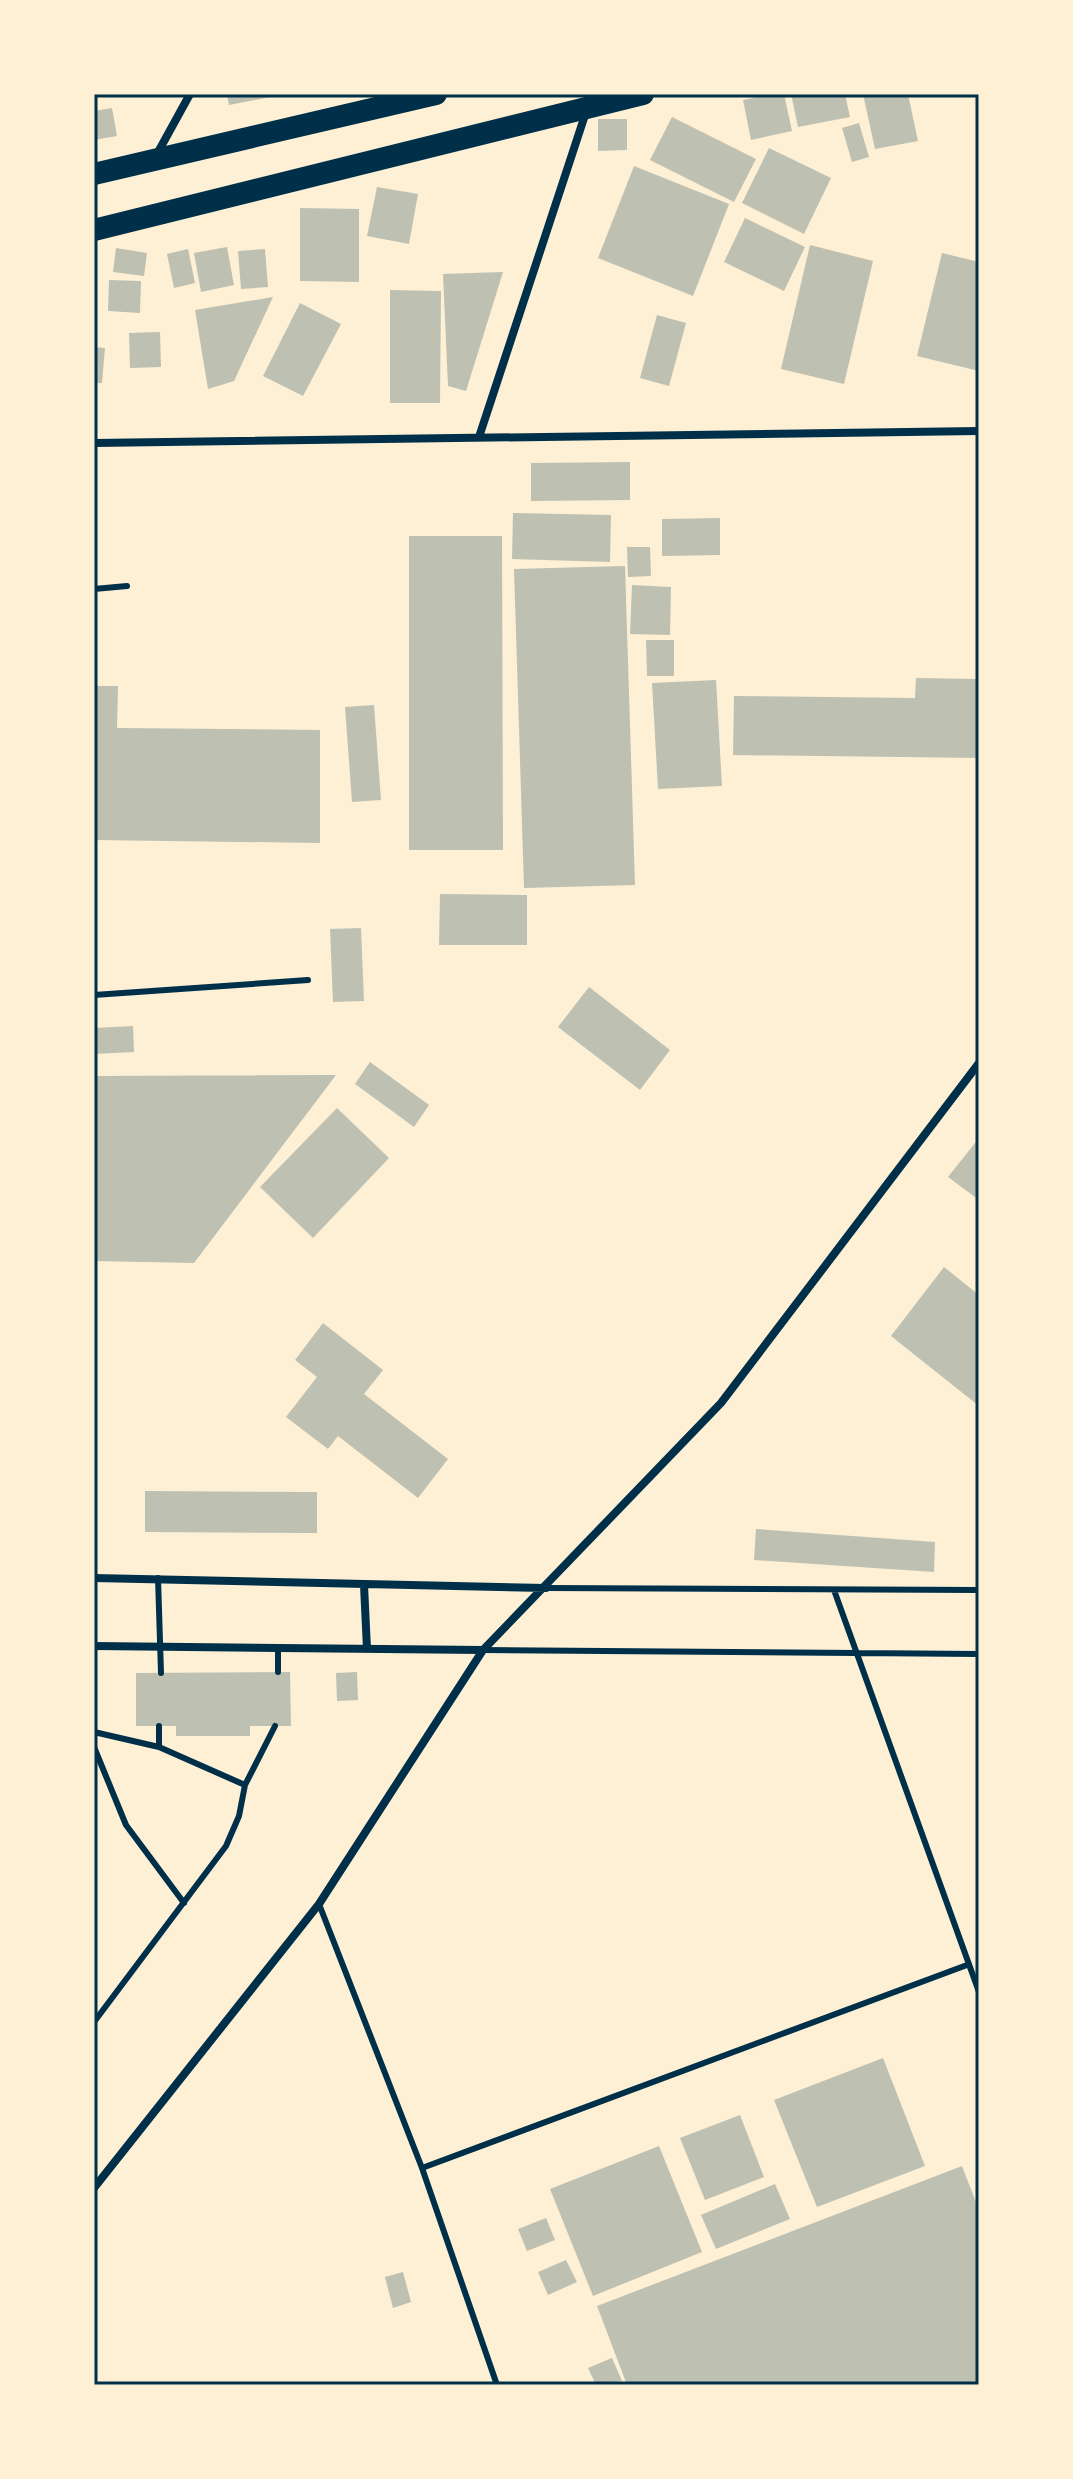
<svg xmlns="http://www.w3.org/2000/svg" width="1073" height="2479" font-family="'Noto Sans',sans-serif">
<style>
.building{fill:#bec0b2}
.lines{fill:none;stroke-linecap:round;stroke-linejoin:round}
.service{stroke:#003049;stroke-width:6}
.minor{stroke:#003049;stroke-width:8}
.trunk{stroke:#003049;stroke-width:22}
.neatline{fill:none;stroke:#003049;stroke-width:3}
</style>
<rect width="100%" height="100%" fill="#fdf0d5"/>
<path class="building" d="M227,94H280L281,95L229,105Z
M771,94H784L792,131L751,140L743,100Z
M791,94H845L850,117L798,127Z
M863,94H908L918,141L875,149Z
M112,108L117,136L94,140V111Z
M672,117L756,159L734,202L650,160Z
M598,119H627V150L598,151Z
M859,123L869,157L852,162L842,128Z
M769,148L831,178L804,234L742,203Z
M634,166L729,204L693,296L598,258Z
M377,187L418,194L409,244L367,236Z
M300,208L359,209V282L300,281Z
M745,218L805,247L784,291L724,262Z
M810,245L873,261L844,384L781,369Z
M227,247L234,285L201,292L194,253Z
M116,248L147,253L144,276L113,272Z
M188,249L195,283L174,288L167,254Z
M265,249L268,287L241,289L238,251Z
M942,253L979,262V371L917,356Z
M503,272L466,391L448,386L443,274Z
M109,280L141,281L140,313L108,311Z
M390,290L441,291L440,403H390Z
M273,297L234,381L208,389L195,310Z
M300,303L341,324L303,396L263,376Z
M657,315L686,323L669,386L640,378Z
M160,332L161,367L130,368L129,333Z
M94,347L105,348L102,383H94Z
M630,462V500L531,501V463Z
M513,513L611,515L610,562L512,559Z
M720,518V555L662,556V519Z
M409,536H502L503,850H409Z
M627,547H650L651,576L628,577Z
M625,566L635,885L524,888L514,569Z
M632,585L671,587L670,635L630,634Z
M646,640H674V676H647Z
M916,678L979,679V758L733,755L734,696L915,698Z
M716,680L722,786L658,789L652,683Z
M94,686H118L117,728L320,730V843L94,840Z
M374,705L381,800L352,802L345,707Z
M440,894L527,895V945H439Z
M361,928L364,1001L333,1002L330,929Z
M589,987L670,1050L640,1090L558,1027Z
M133,1026L134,1052L94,1054V1028Z
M370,1062L429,1105L414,1127L355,1084Z
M336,1075L194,1263L94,1261V1076Z
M337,1108L389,1158L313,1238L260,1187Z
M979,1138V1200L948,1177Z
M944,1267L979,1295V1406L891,1336Z
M323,1323L383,1370L364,1394L448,1459L418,1498L338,1436L328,1449L286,1417L317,1377L295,1360Z
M145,1491L317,1492V1533L145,1532Z
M756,1529L935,1542L934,1572L754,1560Z
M290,1672L291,1726H250V1736H176V1726H136V1673Z
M357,1672L358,1700L337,1701L336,1673Z
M883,2058L925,2166L817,2207L774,2100Z
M740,2115L764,2177L705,2200L680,2138Z
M659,2146L702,2252L593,2296L550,2189Z
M962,2166L979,2210V2385H627L597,2306Z
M775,2184L790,2219L716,2249L701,2215Z
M546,2218L555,2240L527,2251L518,2229Z
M566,2260L577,2282L548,2295L538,2272Z
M403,2272L411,2302L393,2308L385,2277Z
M612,2358L622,2381L596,2385L588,2368Z"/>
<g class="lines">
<path class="service" d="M94,589L127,586
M94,995L308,980
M158,1578L161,1673
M546,1588L979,1590
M834,1590L979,1992
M483,1650L979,1654
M278,1672V1648
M94,1732L159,1747L245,1785L239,1816L226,1846L94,2022
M94,1747L126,1825L184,1903
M159,1747V1726
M245,1785L275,1726
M319,1904L422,2168
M497,2385L422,2168L967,1965"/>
<path class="minor" d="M157,154L190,94
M479,437L586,112
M94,443L979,431
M94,1578L546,1588
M364,1585L367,1649
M94,1646L483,1650
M94,2188L319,1904L483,1650L721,1403L979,1063"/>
<path class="trunk" d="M94,174L436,94
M94,230L643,94"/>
</g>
<rect width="1073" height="2479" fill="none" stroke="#fdf0d5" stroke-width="192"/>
<rect x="96" y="96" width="881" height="2287" class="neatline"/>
</svg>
